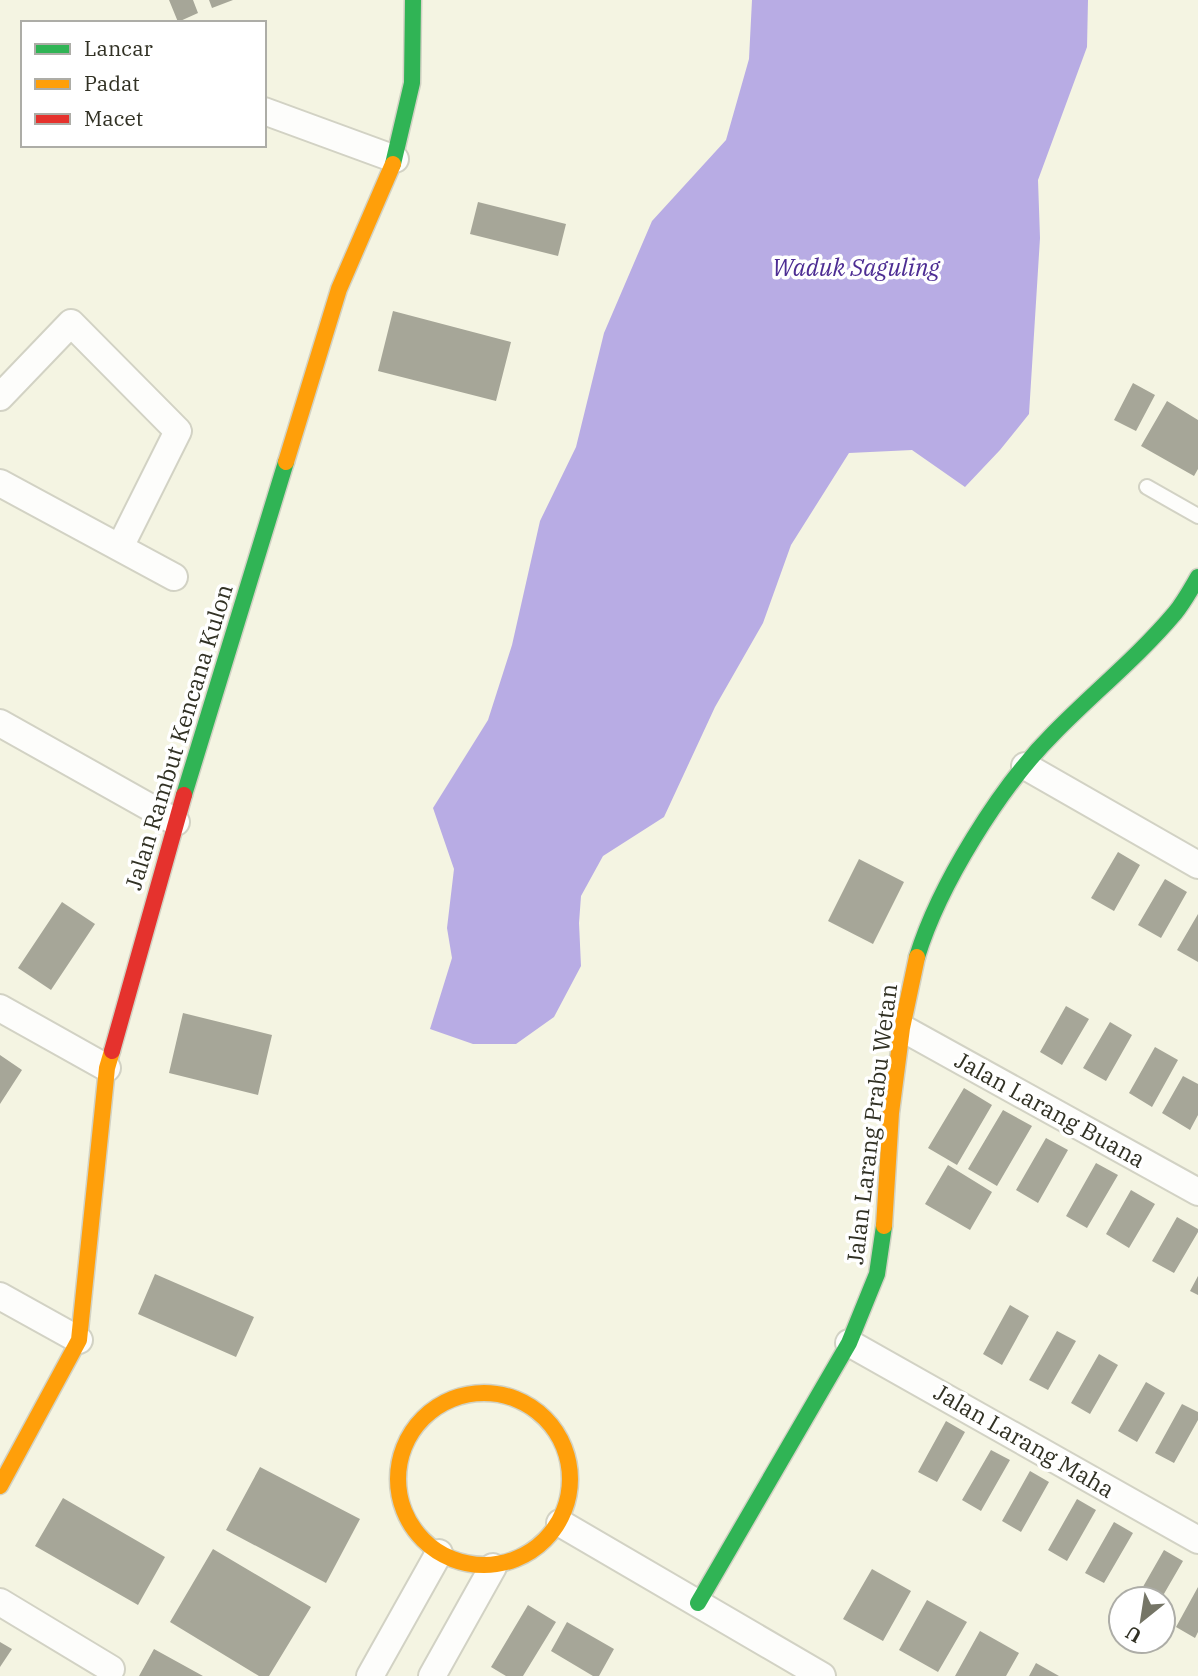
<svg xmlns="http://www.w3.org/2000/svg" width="1198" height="1676" font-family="'IBM Plex Serif',serif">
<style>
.water{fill:#b8ace4}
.building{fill:#a6a698}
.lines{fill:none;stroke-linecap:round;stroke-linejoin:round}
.lane-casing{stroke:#d2d2c4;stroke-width:18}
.street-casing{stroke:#d2d2c4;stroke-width:30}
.fast-casing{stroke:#d2d2c4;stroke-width:19}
.slow-casing{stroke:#d2d2c4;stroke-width:19}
.jam-casing{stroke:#d2d2c4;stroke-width:19}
.lane{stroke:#fdfdfb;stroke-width:14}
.street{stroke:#fdfdfb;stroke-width:26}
.fast{stroke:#30b455;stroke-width:16}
.slow{stroke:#ff9f0a;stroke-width:16}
.jam{stroke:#e5322d;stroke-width:16}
.labels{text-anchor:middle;stroke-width:7;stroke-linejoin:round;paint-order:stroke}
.street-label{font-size:23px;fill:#313124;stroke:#fff}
.water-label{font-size:24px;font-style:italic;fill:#4d2d93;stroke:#fff}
</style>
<rect width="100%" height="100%" fill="#f4f4e2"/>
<path class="water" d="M752,0H1088L1087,47L1038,180L1040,238L1029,414L1000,450L965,487L912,450L849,453L791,545L763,623L715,707L664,817L603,856L581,896L579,923L581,966L554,1017L516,1044H473L430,1029L452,958L447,928L454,869L433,808L488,720L512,645L540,521L576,447L604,333L652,221L726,140L749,59Z"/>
<path class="building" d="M169,0H193L198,13L178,22Z
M209,0H233L212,8Z
M478,202L566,224L558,256L470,234Z
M393,311L511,342L496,401L378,371Z
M1133,383L1155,395L1136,431L1114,420Z
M1167,401L1198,420V469L1194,476L1141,446Z
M1118,852L1140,865L1114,911L1091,898Z
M859,859L904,882L873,944L828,921Z
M1165,879L1187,892L1161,938L1138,925Z
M62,902L95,924L51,990L18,968Z
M1198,914V962L1177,950Z
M1066,1006L1089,1019L1062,1065L1040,1052Z
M183,1013L272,1035L258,1095L169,1073Z
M1110,1022L1132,1035L1106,1081L1083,1068Z
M1155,1047L1178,1060L1152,1107L1129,1093Z
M0,1055L22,1070L0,1104Z
M1183,1076L1198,1084V1115L1190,1130L1162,1113Z
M964,1088L992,1105L957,1165L928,1148Z
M1003,1110L1032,1126L997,1186L968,1169Z
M1046,1138L1068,1150L1038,1203L1016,1190Z
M1096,1163L1118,1175L1087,1228L1066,1216Z
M948,1165L992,1192L970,1230L925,1204Z
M1131,1190L1155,1204L1129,1248L1106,1234Z
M1177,1217L1198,1229V1232L1174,1273L1152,1261Z
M155,1274L254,1317L236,1357L138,1314Z
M1198,1276V1295L1190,1291Z
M1010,1305L1029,1316L1002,1365L983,1354Z
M1057,1331L1076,1341L1048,1390L1029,1380Z
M1099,1354L1118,1365L1090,1414L1071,1403Z
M1146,1382L1165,1393L1137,1442L1118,1431Z
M1182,1404L1198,1412V1420L1174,1463L1155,1453Z
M946,1421L965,1432L937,1482L918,1472Z
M991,1450L1010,1460L981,1511L962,1500Z
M260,1467L360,1519L326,1583L226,1530Z
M1030,1471L1049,1482L1021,1532L1002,1521Z
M63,1498L165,1557L138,1605L35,1546Z
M1077,1499L1096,1510L1067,1561L1048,1550Z
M1114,1522L1133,1533L1104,1583L1085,1573Z
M213,1549L311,1607L269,1676H259L170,1622Z
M1164,1550L1183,1561L1161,1599H1136Z
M872,1569L911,1591L883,1641L843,1619Z
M1198,1587V1632L1195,1638L1176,1627Z
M927,1600L967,1622L938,1672L899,1650Z
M528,1605L556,1622L523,1676H506L491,1667Z
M567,1622L614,1649L599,1676H593L551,1651Z
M980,1631L1019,1653L1006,1676H955Z
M0,1642L12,1649L0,1667Z
M154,1649L203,1676H139Z
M1036,1663L1059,1676H1029Z"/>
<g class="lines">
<defs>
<path id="lane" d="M1147,487L1198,516"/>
<path id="street" d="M264,111L395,159
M0,397L71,323L178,431L120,547
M0,483L174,577
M0,723L176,822
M1025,766L1198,865
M0,1008L107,1068
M902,1028L1198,1192
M0,1296L79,1340
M849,1343L1198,1540
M560,1523L822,1676
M0,1602L111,1669
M370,1676L439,1553
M432,1676L493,1567"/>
<path id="fast" d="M393,164L412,83L413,0
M184,795L286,462
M917,957C939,885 1000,787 1053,734C1093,693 1138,657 1175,613C1184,602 1191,589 1198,577
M698,1603L849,1343L877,1274L884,1226"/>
<path id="slow" d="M286,462L339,289L393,164
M884,1226L891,1113L902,1028L917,957
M398 1479a86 86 0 1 1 172 0a86 86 0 1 1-172 0Z
M0,1486L79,1340L107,1068L112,1051"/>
<path id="jam" d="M112,1051L184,795"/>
</defs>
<use href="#lane" class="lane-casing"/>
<use href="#street" class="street-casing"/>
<use href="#fast" class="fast-casing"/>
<use href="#slow" class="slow-casing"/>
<use href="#jam" class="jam-casing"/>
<use href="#lane" class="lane"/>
<use href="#street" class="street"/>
<use href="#fast" class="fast"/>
<use href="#slow" class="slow"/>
<use href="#jam" class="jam"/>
</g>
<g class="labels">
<g class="street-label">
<text transform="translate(179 737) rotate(-73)" y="8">Jalan Rambut Kencana Kulon</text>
<text transform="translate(1050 1110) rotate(29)" y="8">Jalan Larang Buana</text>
<text transform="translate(872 1124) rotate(-83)" y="8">Jalan Larang Prabu Wetan</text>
<text transform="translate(1024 1441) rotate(30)" y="8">Jalan Larang Maha</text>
</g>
<g class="water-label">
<text x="856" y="276">Waduk Saguling</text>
</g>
</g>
<rect x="21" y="21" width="245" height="126" fill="#ffffff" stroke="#adada7" stroke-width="2"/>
<rect x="35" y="44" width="35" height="10" fill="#30b455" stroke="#adada7" stroke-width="2"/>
<text x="84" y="56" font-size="21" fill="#313124">Lancar</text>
<rect x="35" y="79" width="35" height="10" fill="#ff9f0a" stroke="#adada7" stroke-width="2"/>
<text x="84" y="91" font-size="21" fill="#313124">Padat</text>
<rect x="35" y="114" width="35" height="10" fill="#e5322d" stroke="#adada7" stroke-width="2"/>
<text x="84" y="126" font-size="21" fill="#313124">Macet</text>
<g transform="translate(1142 1620) rotate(210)"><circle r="33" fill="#ffffff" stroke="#adada7" stroke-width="2"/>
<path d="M0-5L12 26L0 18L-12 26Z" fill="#757566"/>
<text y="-10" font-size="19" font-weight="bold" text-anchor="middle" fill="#313124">U</text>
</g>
</svg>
